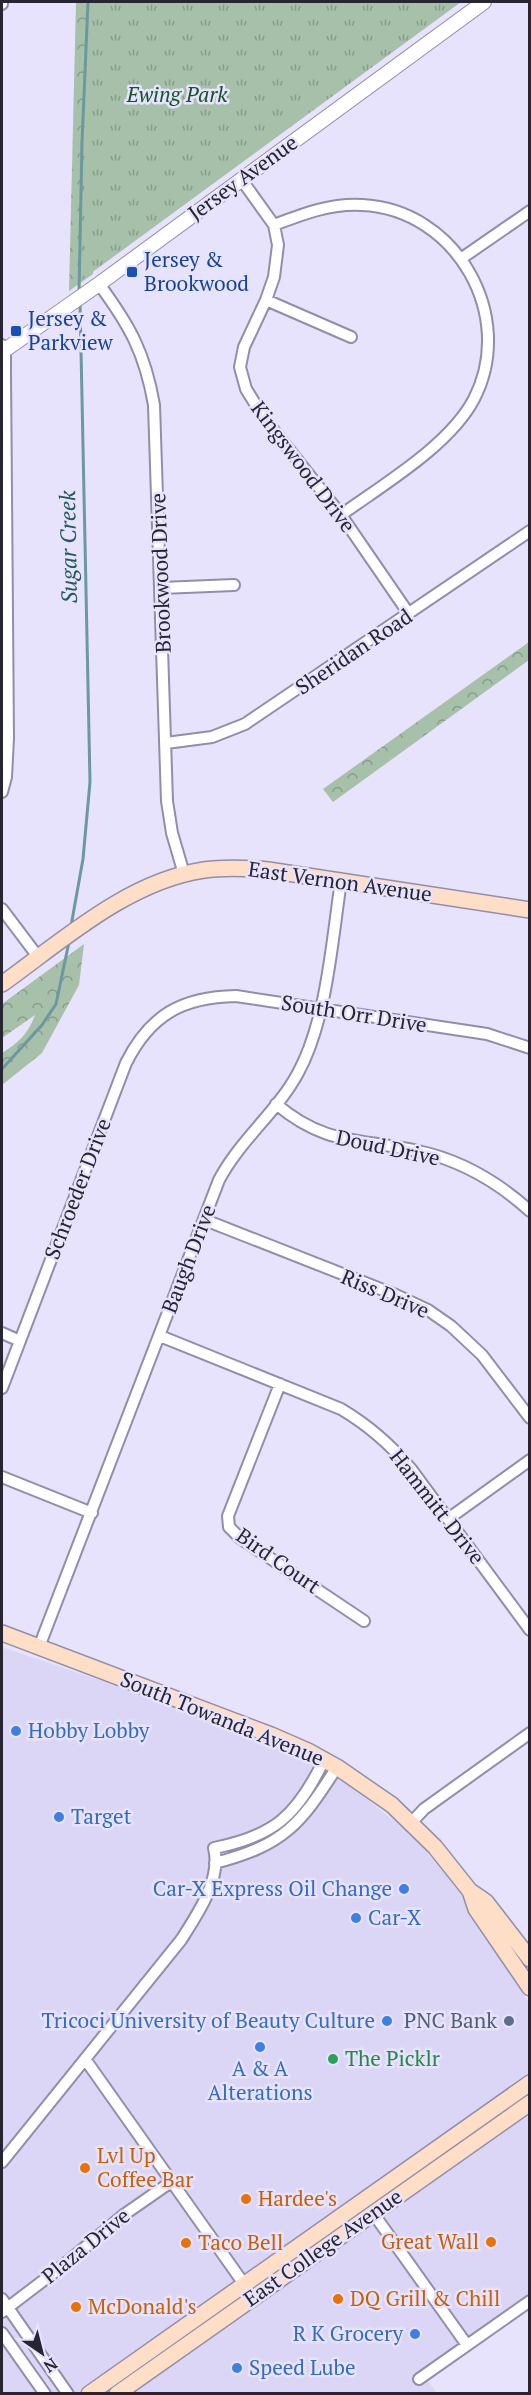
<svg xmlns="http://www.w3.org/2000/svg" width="531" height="2395" font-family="'PT Serif',serif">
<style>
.built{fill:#dbd6f6}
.forest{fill:url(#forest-crowns)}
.park{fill:url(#park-tufts)}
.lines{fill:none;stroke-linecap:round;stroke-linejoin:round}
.stream{stroke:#6c98a0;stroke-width:3}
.minor-casing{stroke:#918dab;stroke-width:14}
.tertiary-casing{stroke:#918dab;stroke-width:16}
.secondary-casing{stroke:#918dab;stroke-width:18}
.minor{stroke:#fff;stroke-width:10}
.tertiary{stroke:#fff;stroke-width:14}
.secondary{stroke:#fedec7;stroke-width:15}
.transit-dot{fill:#1a4fb4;stroke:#e7e3fd;stroke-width:2}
.shop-dot{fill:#3f7fe0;stroke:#e7e3fd;stroke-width:2}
.service-dot{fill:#5c6f8a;stroke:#e7e3fd;stroke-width:2}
.leisure-dot{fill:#2e9e5b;stroke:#e7e3fd;stroke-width:2}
.food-dot{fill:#e8710a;stroke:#e7e3fd;stroke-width:2}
.labels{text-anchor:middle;stroke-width:5;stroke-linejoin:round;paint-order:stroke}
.park-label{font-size:21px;font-style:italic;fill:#135429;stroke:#e7e3fd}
.street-label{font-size:21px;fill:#272532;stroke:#e7e3fd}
.transit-label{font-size:21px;fill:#164399;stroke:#e7e3fd;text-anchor:start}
.shop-label{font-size:21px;fill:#366cbe;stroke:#e7e3fd;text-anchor:start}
.service-label{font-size:21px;fill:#4e5e75;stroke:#e7e3fd;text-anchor:end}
.leisure-label{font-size:21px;fill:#27864d;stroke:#e7e3fd;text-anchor:start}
.food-label{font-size:21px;fill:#c56008;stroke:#e7e3fd;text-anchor:start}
.water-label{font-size:22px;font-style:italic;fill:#225a5d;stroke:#e7e3fd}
</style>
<defs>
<pattern id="forest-crowns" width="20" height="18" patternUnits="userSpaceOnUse" patternTransform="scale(1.5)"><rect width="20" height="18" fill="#a6c0aa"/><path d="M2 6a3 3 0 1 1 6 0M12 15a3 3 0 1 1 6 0" fill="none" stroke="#879c8b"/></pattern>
<pattern id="park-tufts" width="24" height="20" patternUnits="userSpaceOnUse" patternTransform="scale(1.5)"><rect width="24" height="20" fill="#a6c0aa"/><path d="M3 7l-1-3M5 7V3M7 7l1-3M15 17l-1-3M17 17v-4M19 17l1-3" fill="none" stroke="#879c8b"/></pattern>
</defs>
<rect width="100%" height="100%" fill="#e7e3fd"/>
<path class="built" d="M2,1647L114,1685L285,1750L350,1786L397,1823L422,1847L449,1878L469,1905L530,2005L529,2076L79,2393L2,2394Z
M529,2110V2294L421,2371L437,2393L127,2394Z"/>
<path class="forest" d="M76,2H96L93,274L69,291Z
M529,642V660L333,802L323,789Z
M84,944L79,985L42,1053L2,1085V1053C18,1043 28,1034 35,1015L2,1038V1004Z"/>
<path class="park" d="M88,2H461L79,282L83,109Z"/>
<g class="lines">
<path class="stream" d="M79,292L82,142L88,2
M71,926L83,859L90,782L80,302
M2,1069L42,1025L56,1004L69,942"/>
<defs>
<path id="minor" d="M2,4V2
M241,179L274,225L278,245L274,277L266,300L244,347L240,367L246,389L264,418L341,515L409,614
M274,225C303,214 331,203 362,205C456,209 517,316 474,399C450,445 384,484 341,515
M462,258L530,211
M99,284C130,326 145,353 154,405L167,801L172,833L184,874
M266,300L351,337
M161,588L234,585
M166,743L212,737L245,724L530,531
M2,792L6,777L8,738L5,371V350L2,345
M2,909L39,958
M276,1104C326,1146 359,1138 418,1151C460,1160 498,1182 530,1211
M205,1220L396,1295L428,1310L451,1326L482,1355L530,1418
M2,1333L20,1341
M160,1336L341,1409C368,1425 391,1445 411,1469L530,1630
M280,1384L228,1516L229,1527L240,1538L364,1621
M2,1388L126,1063C150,1015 182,997 236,996L487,1034L530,1048
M2,1477L92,1513
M448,1519L530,1460
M39,1647L219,1180C240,1140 277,1112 298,1073C327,1020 332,940 341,881
M411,1823L424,1809L530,1733
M215,1863C284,1845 300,1825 337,1767
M85,2059L244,2284
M2,2162L181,1940C197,1915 222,1879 214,1848C275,1836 297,1815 324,1760
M373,2213L467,2345
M2,2299L68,2394
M2,2312L65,2264L125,2214L171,2182
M2,2333L45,2394
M419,2379L530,2301"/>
<path id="tertiary" d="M2,352L99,284L484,2"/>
<path id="secondary" d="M2,984C62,941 128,881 204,870C225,867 247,868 268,870L530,910
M2,1633L271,1735L310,1752L337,1767L392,1805L435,1847L470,1891L486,1902L530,1959
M470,1891L476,1909L530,1988
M89,2394L530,2083
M117,2394L530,2103"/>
</defs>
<use href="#minor" class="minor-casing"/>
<use href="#tertiary" class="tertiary-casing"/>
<use href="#secondary" class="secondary-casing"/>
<use href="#minor" class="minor"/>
<use href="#tertiary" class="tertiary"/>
<use href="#secondary" class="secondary"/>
</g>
<g class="transit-dot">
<rect x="126" y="266" width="12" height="12" rx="3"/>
<rect x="10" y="325" width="12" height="12" rx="3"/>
</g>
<g class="shop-dot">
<circle cx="16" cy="1731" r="6"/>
<circle cx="59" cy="1817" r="6"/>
<circle cx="404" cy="1889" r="6"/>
<circle cx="356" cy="1918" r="6"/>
<circle cx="387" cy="2021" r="6"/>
<circle cx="260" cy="2047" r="6"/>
<circle cx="415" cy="2334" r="6"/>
<circle cx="237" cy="2368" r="6"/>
</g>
<circle class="service-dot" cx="509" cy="2021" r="6"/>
<circle class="leisure-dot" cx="333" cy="2059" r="6"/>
<g class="food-dot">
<circle cx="85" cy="2168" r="6"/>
<circle cx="246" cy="2199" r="6"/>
<circle cx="491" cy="2242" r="6"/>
<circle cx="186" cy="2243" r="6"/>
<circle cx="338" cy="2299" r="6"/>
<circle cx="76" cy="2307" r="6"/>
</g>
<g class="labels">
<g class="park-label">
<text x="177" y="102">Ewing Park</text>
</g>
<g class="street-label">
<text transform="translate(243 178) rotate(-36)" y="7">Jersey Avenue</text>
<text transform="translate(303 467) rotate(53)" y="7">Kingswood Drive</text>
<text transform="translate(161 573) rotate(-92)" y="7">Brookwood Drive</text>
<text transform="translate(354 652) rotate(-34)" y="7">Sheridan Road</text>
<text transform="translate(340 882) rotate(8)" y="7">East Vernon Avenue</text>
<text transform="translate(354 1014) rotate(9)" y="7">South Orr Drive</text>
<text transform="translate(388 1148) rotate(12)" y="7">Doud Drive</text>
<text transform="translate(78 1189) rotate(-69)" y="7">Schroeder Drive</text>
<text transform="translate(189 1259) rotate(-69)" y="7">Baugh Drive</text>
<text transform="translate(385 1294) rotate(23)" y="7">Riss Drive</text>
<text transform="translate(437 1507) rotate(52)" y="7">Hammitt Drive</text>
<text transform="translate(278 1561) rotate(35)" y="7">Bird Court</text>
<text transform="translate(222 1719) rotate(22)" y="7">South Towanda Avenue</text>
<text transform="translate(86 2246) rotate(-39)" y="7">Plaza Drive</text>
<text transform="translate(323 2248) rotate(-35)" y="7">East College Avenue</text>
</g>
<g class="transit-label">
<text x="144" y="267">Jersey &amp;<tspan x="144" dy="24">Brookwood</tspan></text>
<text x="28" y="326">Jersey &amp;<tspan x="28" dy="24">Parkview</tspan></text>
</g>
<g class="shop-label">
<text x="28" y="1738">Hobby Lobby</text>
<text x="71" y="1824">Target</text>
<text x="392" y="1896" text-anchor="end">Car-X Express Oil Change</text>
<text x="368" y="1925">Car-X</text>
<text x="375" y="2028" text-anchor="end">Tricoci University of Beauty Culture</text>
<text x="260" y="2076" text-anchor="middle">A &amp; A<tspan x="260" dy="24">Alterations</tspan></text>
<text x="403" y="2341" text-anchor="end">R K Grocery</text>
<text x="249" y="2375">Speed Lube</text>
</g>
<g class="service-label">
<text x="497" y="2028">PNC Bank</text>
</g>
<g class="leisure-label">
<text x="345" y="2066">The Picklr</text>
</g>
<g class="food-label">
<text x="97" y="2163">Lvl Up<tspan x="97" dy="24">Coffee Bar</tspan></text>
<text x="258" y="2206">Hardee's</text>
<text x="479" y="2249" text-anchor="end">Great Wall</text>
<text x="198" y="2250">Taco Bell</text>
<text x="350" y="2306">DQ Grill &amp; Chill</text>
<text x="88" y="2314">McDonald's</text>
</g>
<g class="water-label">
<text transform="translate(68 547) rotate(-91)" y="8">Sugar Creek</text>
</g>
</g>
<rect width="531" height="2395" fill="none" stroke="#272532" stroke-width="6"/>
<g transform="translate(42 2353) rotate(145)" stroke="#e7e3fd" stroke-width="4.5" paint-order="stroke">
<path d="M0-4.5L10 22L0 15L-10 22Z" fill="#272532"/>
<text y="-9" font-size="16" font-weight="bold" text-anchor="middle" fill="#272532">N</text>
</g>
</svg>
